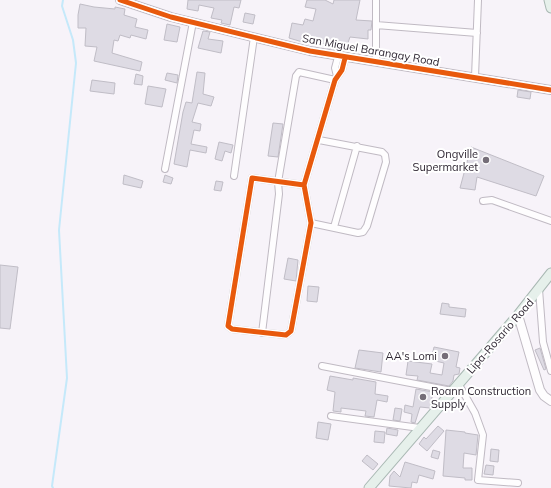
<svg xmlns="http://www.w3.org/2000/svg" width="551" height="488" font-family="Mulish,sans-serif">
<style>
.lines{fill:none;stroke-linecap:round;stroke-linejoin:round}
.stream{stroke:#c5e9fa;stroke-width:2}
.building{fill:#dedbe4;stroke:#c0bdc6}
.street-casing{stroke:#c0bac3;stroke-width:8}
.secondary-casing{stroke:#c0bac3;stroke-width:10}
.primary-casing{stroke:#a9b8b3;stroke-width:11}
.street{stroke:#fefdfe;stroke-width:6}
.secondary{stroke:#fefdfe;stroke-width:8}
.primary{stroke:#e6f0eb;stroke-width:9}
.cycleway-casing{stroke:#fff;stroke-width:8}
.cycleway{stroke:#e8590c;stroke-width:5}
.poi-dot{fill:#756e78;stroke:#fff;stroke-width:1.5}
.labels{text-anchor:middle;stroke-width:4;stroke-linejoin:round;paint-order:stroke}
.street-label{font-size:11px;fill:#2f2733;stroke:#fff}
.poi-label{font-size:11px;fill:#2f2733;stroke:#fff;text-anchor:end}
</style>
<rect width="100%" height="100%" fill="#f7f3f9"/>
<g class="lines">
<path class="stream" d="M53,488L52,486L67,378L59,230L76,63L73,40L62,6L63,0"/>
</g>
<path class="building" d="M188,0H241L239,8L234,7L230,25L221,23L222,20L211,18L214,8L199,5L198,11L187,9Z
M307,0H325L333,4L334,0H360L356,20L372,21L371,30H368V39L350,37L345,51L327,48V44L316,42V46L289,38L292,23L303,25L305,19L313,21L316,9L305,7Z
M80,4L94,7L115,9V7L125,9L124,15L137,19L135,27L148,30L146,39L131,35L130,38L120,35L118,41L114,40L112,53L142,62L140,71L94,61L97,47L85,46L86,28H78V15Z
M245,13L255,15L253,24L243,22Z
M167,24L180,27L177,42L164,40Z
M203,31L210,32L208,39L223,41L221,53L198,48Z
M197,72L205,73L203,94L214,97L211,106L198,103L192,122L201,124L200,131L194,130L191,144L207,147L206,153L190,150L187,167L174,164L183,112L186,102L192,103Z
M167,73L178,75L177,83L165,80Z
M136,74L143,76L142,85L134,84Z
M92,80L115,83L114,94L90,91Z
M148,86L166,89L162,107L145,104Z
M518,90L531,92L530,99L517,97Z
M273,123L283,124L278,157L268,156Z
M219,142L233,145L231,153L225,151L222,161L215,159Z
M471,147L544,176L536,196L477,177L475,190L460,188Z
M124,175L143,181L141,188L123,184Z
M165,175L173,178L171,184L163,182Z
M216,181L223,182L221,191L214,190Z
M288,258L298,260L296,281L284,279Z
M0,265L18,267L10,329L0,328Z
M308,286L319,287L317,302L307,301Z
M442,303L449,304V307L466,309L465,317L440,314Z
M434,347L459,352L456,367L460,368L459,374L454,375L453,381L449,386L417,380L418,376L406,375L408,361L432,364L430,373L442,375L444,363L431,360Z
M540,348L546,369L544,370L535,350Z
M359,350L383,353L381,372L355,368Z
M330,376L353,380V378L376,382L375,394L388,396L387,402L377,400L374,417L365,416L366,411L341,408V412L333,411L335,392L327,390Z
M416,389L433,392L430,408L420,407L415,423L411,422L412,414L404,412L405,405L413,407Z
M395,408L402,409L400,421L393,420Z
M318,422L331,424L328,440L316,438Z
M438,426L444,431L427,451L419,444L424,437L426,439Z
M387,428L398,430L397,436L386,434Z
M446,430L465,432V433L478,435L476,455L464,453L463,468H472V480H465V478L443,476Z
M375,431L385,432L384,443L374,442Z
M491,449L499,450L498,462L490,461Z
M433,450L440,452L438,459L431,457Z
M367,455L378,464L373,470L362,461Z
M405,462L435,471L433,479L419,475L417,483L412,482L411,488L389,486L390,476L394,471L400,477Z
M486,465L494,466L493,475L484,474Z"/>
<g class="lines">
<defs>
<path id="street" d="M376,0V62
M376,25L477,33
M337,76L335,68L338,57
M475,77L478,0
M165,169L193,22
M234,176L254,37
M304,185L252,178L228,326L232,329L286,335L291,331L311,223L304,185L335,80L342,70L345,58
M483,201L492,200L551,221
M311,223L358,233L363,232L367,226L386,162L385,155L382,152L319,140
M334,227L357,146
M539,289L543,342L551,371
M262,333L279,194L278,182L296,76L299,72L335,80
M322,366L452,391
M458,383L475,413L483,435L478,480L518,483
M331,416L420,428"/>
<path id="secondary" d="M120,0L171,17L310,51L551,90
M518,315L540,390L544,396L551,401"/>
<path id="primary" d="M549,0L551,8
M369,488L518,315L551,273"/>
</defs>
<use href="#street" class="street-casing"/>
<use href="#secondary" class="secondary-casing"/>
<use href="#primary" class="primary-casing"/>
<use href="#street" class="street"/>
<use href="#secondary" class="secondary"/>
<use href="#primary" class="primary"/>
<defs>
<path id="cycleway" d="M120,0L171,17L310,51L551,90
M304,185L252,178L228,326L232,329L286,335L291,331L311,223L304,185L335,80L342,70L345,58"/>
</defs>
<use href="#cycleway" class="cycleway-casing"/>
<use href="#cycleway" class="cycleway"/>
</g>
<g class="poi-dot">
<circle cx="486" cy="160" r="4"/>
<circle cx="445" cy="356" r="4"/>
<circle cx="423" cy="397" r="4"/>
</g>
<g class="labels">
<g class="street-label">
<text transform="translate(371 50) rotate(10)" y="4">San Miguel Barangay Road</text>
<text transform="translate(500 336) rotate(-49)" y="4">Lipa-Rosario Road</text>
</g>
<g class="poi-label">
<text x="478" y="158">Ongville<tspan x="478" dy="13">Supermarket</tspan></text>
<text x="437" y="360">AA's Lomi</text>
<text x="431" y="395" text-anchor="start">Roann Construction<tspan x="431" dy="13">Supply</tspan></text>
</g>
</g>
</svg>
